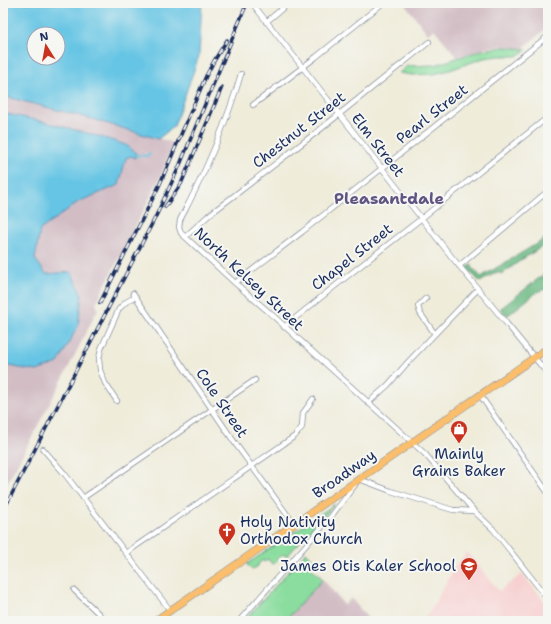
<svg xmlns="http://www.w3.org/2000/svg" width="551" height="624" font-family="'Shantell Sans',sans-serif">
<style>
.built{fill:#f7cfd0}
.industrial{fill:#d2bdc5}
.green{fill:#8add9e;stroke:#52867e}
.forest{fill:#6fbc85;stroke:#457672}
.water{fill:#66c5e4;stroke:#407aa1;fill-rule:evenodd}
.lines{fill:none;stroke-linecap:round;stroke-linejoin:round}
.stream{stroke:#66c5e4;stroke-width:2}
.minor-casing{stroke:#858e9c;stroke-width:6}
.primary-casing{stroke:#858e9c;stroke-width:8}
.minor{stroke:#fff;stroke-width:4.5}
.primary{stroke:#fabe6d;stroke-width:7}
.rail-casing{stroke:#1b2f5e;stroke-width:3.5}
.rail{stroke:#f6f6f2;stroke-width:2;stroke-dasharray:6;stroke-linecap:butt}
.labels{text-anchor:middle;stroke-width:4;stroke-linejoin:round;paint-order:stroke}
.street-label{font-size:15px;fill:#1b2f5e;stroke:#f6f6f2}
.poi-label{font-size:15px;fill:#1b2f5e;stroke:#f6f6f2}
.neighbourhood-label{font-size:16px;font-weight:bold;fill:#605483;stroke:#f6f6f2}
</style>
<rect width="100%" height="100%" fill="#f6f6f2"/>
<filter id="ink" filterUnits="userSpaceOnUse"><feTurbulence type="fractalNoise" baseFrequency=".025" numOctaves="2"/><feDisplacementMap in="SourceGraphic" scale="8" xChannelSelector="R" yChannelSelector="G"/><feConvolveMatrix kernelMatrix="1 2 1 2 8 2 1 2 1" color-interpolation-filters="sRGB"/></filter>
<filter id="wash" filterUnits="userSpaceOnUse"><feTurbulence type="fractalNoise" baseFrequency=".012" numOctaves="4" result="noise"/><feDisplacementMap in="SourceGraphic" scale="16" xChannelSelector="R" yChannelSelector="G"/><feGaussianBlur stdDeviation="0.9" result="paint"/><feColorMatrix in="noise" values="0 0 0 0 0 0 0 0 0 0 0 0 0 0 0 0 0 1.4 0 .05"/><feComposite in="paint" operator="in"/></filter>
<g filter="url(#wash)">
<rect width="100%" height="100%" fill="#efecda"/>
<path class="built" d="M467,552L499,591L522,574L548,605V621H422L433,606L455,567Z"/>
<path class="industrial" d="M404,3H548V27L523,48L500,46L486,48L457,57L434,29L428,34Z
M3,96L92,119L174,143L159,180L96,303L98,309L60,384L3,491Z
M323,579L344,605L351,598L370,621H285Z"/>
<path class="green" d="M504,47L527,49L518,56H499L484,58L450,70L434,74L412,75L399,73L407,66L435,65L482,50Z
M335,504L286,557L284,554L276,560L277,561L272,564L268,559L264,562L263,560L258,564V566L252,570L247,564Z
M306,552L315,561L310,567L323,579L285,621H244Z"/>
<path class="forest" d="M548,237V243L524,258L502,274L497,272L480,282L467,268L472,264V267L481,277Z
M548,271V288L537,292L507,316L500,309Z"/>
<path class="water" d="M3,3H202L199,56L174,126L158,139L92,119L3,96ZM34,34H58V58H34Z
M3,113L45,122L98,136L126,145L136,153L135,158L131,156L126,158L119,185L78,202L40,230L35,259L46,274L71,272L82,295L78,326L58,363L37,371L3,365Z"/>
<g class="lines">
<path class="stream" d="M134,155L147,156L150,153"/>
</g>
</g>
<g filter="url(#ink)">
<g class="lines">
<defs>
<path id="minor" d="M252,3L451,256L548,374
M266,22L289,3
M241,74C226,125 205,173 180,220L179,227L181,233L235,283L270,313L425,454L474,511L493,529L548,599
M253,105L316,57L383,3
M185,237L209,215L322,128L429,42
M459,266L548,191
M235,283L302,232L548,36
M133,293L237,446L294,524
M426,298L418,306L420,313L435,334
M284,327L350,274L422,218L548,117
M480,395L548,493
M117,401L105,383L100,370L99,359L101,349L119,309L126,302L135,297
M368,403L388,385L408,362L478,289
M43,449L64,473L170,610
M359,479L391,491L453,510L474,511
M83,498L255,380
M126,553L295,436L302,427L303,413L313,399
M74,590L99,614L104,621
M239,621L329,519L355,485"/>
<path id="primary" d="M155,621L548,348"/>
</defs>
<use href="#minor" class="minor-casing"/>
<use href="#primary" class="primary-casing"/>
<use href="#minor" class="minor"/>
<use href="#primary" class="primary"/>
<defs>
<path id="rail" d="M165,207L181,184L222,87
M100,303L159,186L206,76L214,61L227,40
M3,511L155,218L179,167L247,3"/>
</defs>
<use href="#rail" class="rail-casing"/>
<use href="#rail" class="rail"/>
</g>
</g>
<defs>
<symbol id="shop-pin" viewBox="-11 -11 22 30"><path d="M0 17L-7.5 6A9.5 9.5 0 1 1 7.5 6Z" fill="#c8321e" stroke="#f6f6f2"/><path d="M-5-2.5h2.3a2.7 3.5 0 0 1 5.4 0H5L5.5 6h-11ZM-1.5-2.5h3a1.5 2.3 0 0 0-3 0Z" fill="#fff"/></symbol>
<symbol id="church-pin" viewBox="-11 -11 22 30"><path d="M0 17L-7.5 6A9.5 9.5 0 1 1 7.5 6Z" fill="#c8321e" stroke="#f6f6f2"/><path d="M-1.2-6h2.4v3.5h3.3v2.4h-3.3V6h-2.4V-.1h-3.3v-2.4h3.3Z" fill="#fff"/></symbol>
<symbol id="school-pin" viewBox="-11 -11 22 30"><path d="M0 17L-7.5 6A9.5 9.5 0 1 1 7.5 6Z" fill="#c8321e" stroke="#f6f6f2"/><path d="M0-5L7-2L0 1L-7-2ZM-4 1L0 2.5L4 1V4Q0 6-4 4Z" fill="#fff"/></symbol>
</defs>
<g fill-rule="evenodd">
<use href="#shop-pin" x="449" y="419" width="20" height="27"/>
<use href="#church-pin" x="217" y="521" width="20" height="27"/>
<use href="#school-pin" x="459" y="556" width="20" height="27"/>
</g>
<g class="labels">
<g class="street-label">
<text transform="translate(432 114) rotate(-38)" y="5">Pearl Street</text>
<text transform="translate(299 130) rotate(-38)" y="5">Chestnut Street</text>
<text transform="translate(378 145) rotate(52)" y="5">Elm Street</text>
<text transform="translate(352 257) rotate(-38)" y="5">Chapel Street</text>
<text transform="translate(249 279) rotate(43)" y="5">North Kelsey Street</text>
<text transform="translate(222 403) rotate(56)" y="5">Cole Street</text>
<text transform="translate(344 474) rotate(-35)" y="5">Broadway</text>
</g>
<g class="poi-label">
<text x="459" y="459">Mainly<tspan x="459" dy="17">Grains Baker</tspan></text>
<text x="240" y="527" text-anchor="start">Holy Nativity<tspan x="240" dy="17">Orthodox Church</tspan></text>
<text x="456" y="571" text-anchor="end">James Otis Kaler School</text>
</g>
<g class="neighbourhood-label">
<text x="389" y="204">Pleasantdale</text>
</g>
</g>
<rect width="551" height="624" fill="none" stroke="#f6f6f2" stroke-width="16"/>
<g transform="translate(46 46) rotate(349)"><circle r="19" fill="#f6f6f2" stroke="#9ea6b7"/>
<path d="M0-3L7 15L0 10L-7 15Z" fill="#c8321e"/>
<text y="-6" font-size="11" font-weight="bold" text-anchor="middle" fill="#1b2f5e">N</text>
</g>
</svg>
